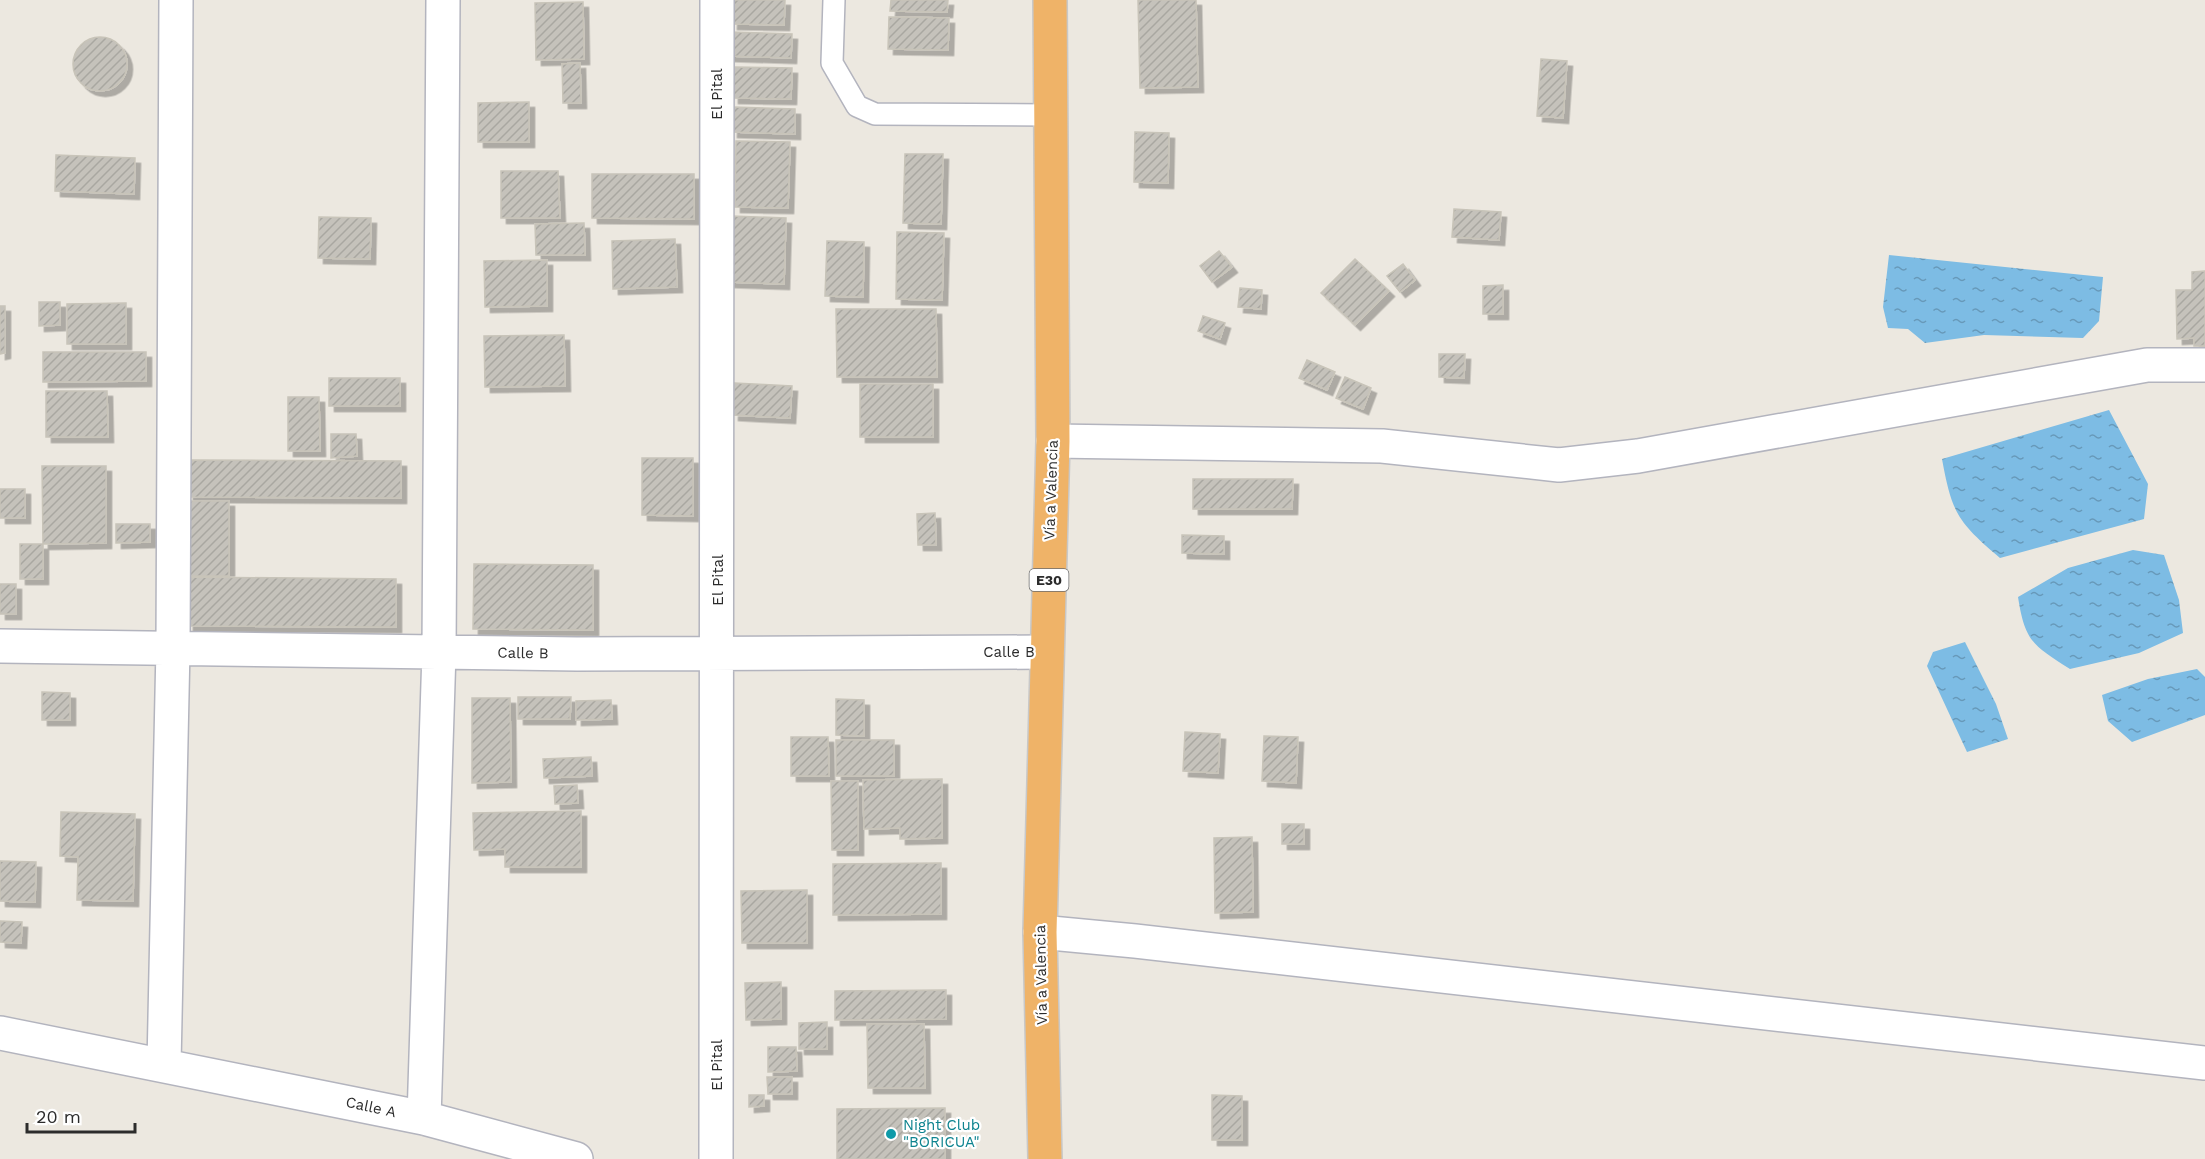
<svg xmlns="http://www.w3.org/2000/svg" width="2205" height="1159" font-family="'Work Sans',sans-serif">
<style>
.water{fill:url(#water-ripples)}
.building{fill:url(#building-hatch);stroke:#c8c4b9;stroke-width:1.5;filter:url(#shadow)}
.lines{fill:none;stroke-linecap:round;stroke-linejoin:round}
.lane-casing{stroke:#b3b4be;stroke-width:24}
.street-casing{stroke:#b3b4be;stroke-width:36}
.highway-casing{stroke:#c8c8c8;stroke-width:36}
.lane{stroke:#fff;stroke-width:21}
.street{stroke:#fff;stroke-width:33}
.highway{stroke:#efb368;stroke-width:33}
.culture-dot{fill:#0f9aa8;stroke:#fff;stroke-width:2}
.labels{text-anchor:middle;stroke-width:4.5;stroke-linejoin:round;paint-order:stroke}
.shield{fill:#fff;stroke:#6b6b6b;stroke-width:1.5}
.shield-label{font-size:14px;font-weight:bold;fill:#2c2c2c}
.street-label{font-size:15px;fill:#2c2c2c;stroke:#fff}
.culture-label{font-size:15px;fill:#0d838f;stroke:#fff;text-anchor:start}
</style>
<defs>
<pattern id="water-ripples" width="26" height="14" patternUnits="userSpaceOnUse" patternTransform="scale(1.5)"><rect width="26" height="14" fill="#7dbce4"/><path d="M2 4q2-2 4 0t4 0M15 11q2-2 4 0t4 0" fill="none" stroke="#6799b9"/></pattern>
<pattern id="building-hatch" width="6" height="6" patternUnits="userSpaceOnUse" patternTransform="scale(1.5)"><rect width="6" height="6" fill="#c5c2bb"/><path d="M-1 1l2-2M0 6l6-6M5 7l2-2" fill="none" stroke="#a9a7a1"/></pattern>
<filter id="shadow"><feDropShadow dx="5.5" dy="5.5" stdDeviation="0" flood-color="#0004"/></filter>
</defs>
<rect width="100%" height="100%" fill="#ece8e0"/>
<path class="water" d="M1889,255L2103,277L2099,321L2083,338L1984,335L1925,343L1908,329L1888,328L1883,307Z
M2109,410L2148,484L2144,519L2000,558C1958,522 1952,514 1942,459Z
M2133,550L2164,555L2179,600L2183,633L2139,653L2070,669C2033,645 2025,642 2018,597L2068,568Z
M1965,642L1996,704L2008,739L1967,752L1927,666L1933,652Z
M2197,669L2205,677V715L2132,742L2108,721L2102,695L2148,679Z"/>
<path class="building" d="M733,0H785L784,25L732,24Z
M891,0H948L947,12L890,11Z
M1138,0H1196L1198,87L1140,88Z
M583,2L584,59L536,60L535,3Z
M889,17L949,18L948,50L888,49Z
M729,32L792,34L791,58L729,56Z
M73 64a27 27 0 1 1 54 0a27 27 0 1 1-54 0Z
M1541,59L1567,61L1563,118L1537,116Z
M580,63L581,103H563L562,64Z
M733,67L792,68L791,99L733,98Z
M529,102V142H478V103Z
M733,107L795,109V134L732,132Z
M1135,132L1169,133L1168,183L1134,182Z
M736,141L790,142L788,208L735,207Z
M905,154H943L941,224L903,223Z
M56,155L135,158L134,194L55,191Z
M501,171H558L560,218H501Z
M592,174H694V219L592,218Z
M1454,209L1501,212L1499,240L1452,237Z
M731,216L786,218L784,284L729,282Z
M319,217L371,218L370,259L318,258Z
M584,223L585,255H536L535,224Z
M897,232L944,233L942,300L896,299Z
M675,239L677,287L613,289L612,241Z
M827,241L864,242L863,297L825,296Z
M1219,251L1232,267L1212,282L1200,266Z
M1355,259L1389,291L1355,325L1321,293Z
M547,260V306L485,307L484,261Z
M1403,264L1415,280L1400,292L1387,276Z
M2205,271V346H2194V338L2177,339L2176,290H2192V272Z
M1503,285V314H1483V286Z
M1240,288L1262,290L1261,309L1238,307Z
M39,302H60V325L39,326Z
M126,303V344H67V304Z
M0,306H5V353L0,354Z
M836,309H936L937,377H837Z
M1203,316L1225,323L1220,339L1198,331Z
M564,335L565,386L485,387L484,336Z
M43,352H146V381L43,382Z
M1439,354H1465L1464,378L1439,377Z
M1307,360L1335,372L1327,390L1299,378Z
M1345,377L1371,388L1363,409L1336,398Z
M329,378H400V406H329Z
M734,383L792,386L790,418L733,415Z
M860,384H933V437H860Z
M46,391H107L108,437H46Z
M288,397H319L320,451H288Z
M331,434H356L357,456L331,458Z
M642,458H693V516L642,515Z
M188,460L401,461V498L188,497Z
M42,466H106V543L43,544Z
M1193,479H1293L1292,509H1193Z
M0,489H25V518H0Z
M188,501H229V576H187Z
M935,513L936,545H918L917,514Z
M116,524H150V542L116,543Z
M1182,535L1224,536V554L1182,553Z
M20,544H43V579H20Z
M474,564L593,565V630L473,629Z
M188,577L396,579V627L188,626Z
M0,584H16V614H0Z
M42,692L70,693V720H42Z
M518,697H571L570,719H518Z
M472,698H510L511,782L472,783Z
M836,699L864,700V736L836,735Z
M611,700L612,719L576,720V701Z
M1185,732L1220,734L1218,773L1183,771Z
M1264,736L1298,737L1296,783L1262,781Z
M791,737H828L829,776H791Z
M836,740H894V776H836Z
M591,757L592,776L544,778L543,759Z
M942,779V838L900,839V828L864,829L863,780Z
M831,781H858V850H832Z
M577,785L578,803L555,804L554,786Z
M581,811V867H505V849L474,850L473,813Z
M61,812L135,814L133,901L77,900L78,857L60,856Z
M1282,824H1304V844H1282Z
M1252,837L1253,912L1215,913L1214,838Z
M0,861L36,862L35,902L0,901Z
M941,863V914L833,915V864Z
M807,890V943H742L741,891Z
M0,921L22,922L21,943L0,942Z
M781,982V1019L746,1020L745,983Z
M946,990V1019L835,1020V991Z
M827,1022V1049H799V1023Z
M867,1024H924L925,1088H868Z
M768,1047H796L797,1071L768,1072Z
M767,1077H792V1094H768Z
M749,1095H764V1106L749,1107Z
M1212,1095L1242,1096V1140H1212Z
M945,1108V1159H837V1109Z"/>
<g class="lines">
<defs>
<path id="lane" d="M834,0L832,63L857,106L875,114L1051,115"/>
<path id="street" d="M1053,441L1382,446L1559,465L1638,456L2147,365H2205
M0,646L577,654L1047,652
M1040,932L1135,941L2205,1063
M0,1033L424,1118L576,1159
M164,1064L173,648L176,0
M424,1118L439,652L443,0
M716,1159L717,0"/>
<path id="highway" d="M1045,1159L1040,932L1053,441L1050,0"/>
</defs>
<use href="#lane" class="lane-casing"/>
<use href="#street" class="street-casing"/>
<use href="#highway" class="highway-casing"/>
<use href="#lane" class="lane"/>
<use href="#street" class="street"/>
<use href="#highway" class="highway"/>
</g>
<circle class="culture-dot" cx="891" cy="1134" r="6"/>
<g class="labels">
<rect class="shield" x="1029.5" y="569" width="39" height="22" rx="4.5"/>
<g class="shield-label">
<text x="1049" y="585">E30</text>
</g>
<g class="street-label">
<text transform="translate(717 94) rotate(-90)" y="5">El Pital</text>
<text transform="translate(1051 490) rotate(-88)" y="5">Vía a Valencia</text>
<text transform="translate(718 580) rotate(-90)" y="5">El Pital</text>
<text x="1009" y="657">Calle B</text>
<text transform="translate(523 653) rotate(1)" y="5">Calle B</text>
<text transform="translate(1041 975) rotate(-91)" y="5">Vía a Valencia</text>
<text transform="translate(717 1065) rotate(-90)" y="5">El Pital</text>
<text transform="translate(371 1107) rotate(12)" y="5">Calle A</text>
</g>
<g class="culture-label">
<text x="903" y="1130">Night Club<tspan x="903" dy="17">"BORICUA"</tspan></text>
</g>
</g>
<path d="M27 1123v9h108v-9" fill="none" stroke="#2c2c2c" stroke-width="3"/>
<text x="36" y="1123" font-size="18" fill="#2c2c2c" stroke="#ffffff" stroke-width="4.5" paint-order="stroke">20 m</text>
</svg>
